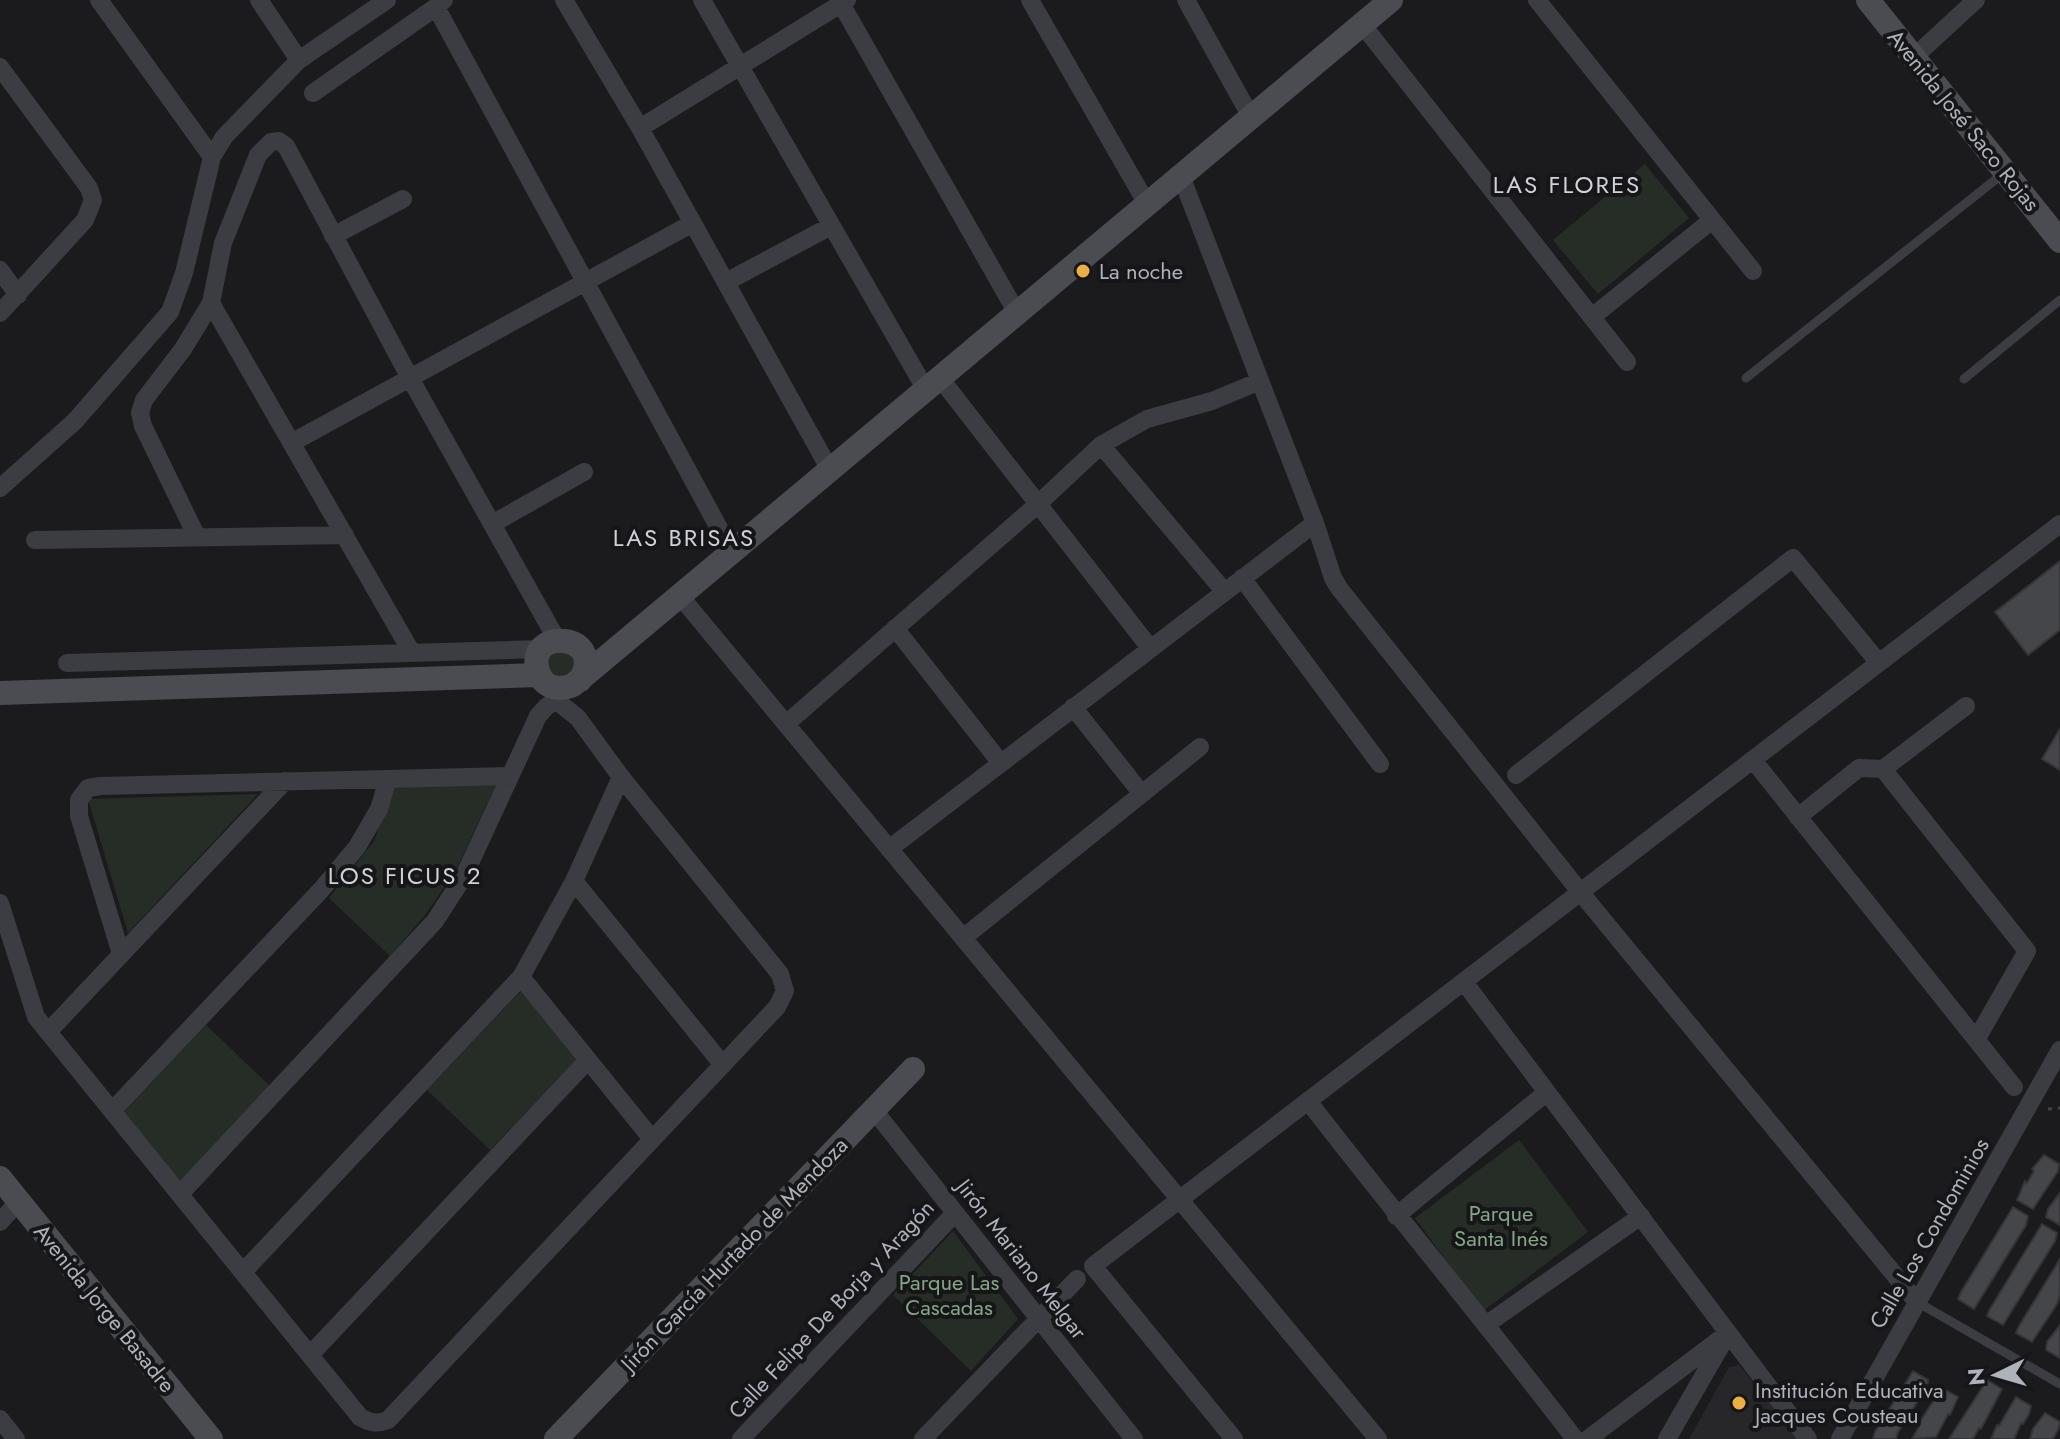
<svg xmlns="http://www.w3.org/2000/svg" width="2060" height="1439" font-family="Jost,sans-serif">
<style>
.built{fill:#27272a}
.green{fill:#252d26}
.building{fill:#45464a;stroke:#353539;stroke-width:2}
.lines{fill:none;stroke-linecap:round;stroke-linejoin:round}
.path{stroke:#424449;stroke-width:3;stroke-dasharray:4 6;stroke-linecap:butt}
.lane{stroke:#3c3d42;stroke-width:9}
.street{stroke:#3c3d42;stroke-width:18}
.secondary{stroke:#4a4c52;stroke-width:24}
.poi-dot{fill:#eab046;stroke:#161618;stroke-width:3}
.labels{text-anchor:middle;stroke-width:8;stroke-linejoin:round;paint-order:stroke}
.street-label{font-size:22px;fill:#aeb2bb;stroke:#161618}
.poi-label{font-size:22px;fill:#aeb2bb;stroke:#161618;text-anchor:start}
.park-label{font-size:22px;fill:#86a587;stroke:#161618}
.neighbourhood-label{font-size:24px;letter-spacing:2px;fill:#cfd1d8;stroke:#161618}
</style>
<rect width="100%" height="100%" fill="#1b1b1d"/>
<path class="built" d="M1739,1365L1799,1439H1689L1729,1367Z"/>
<path class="green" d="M1645,164L1689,218L1598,294L1553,240Z
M566,646L579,669L554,682L544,655Z
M496,785L457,868L426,914L390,956L329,898L374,841L394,786Z
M258,794L128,933L88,799Z
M521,991L578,1058L490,1150L427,1090Z
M206,1025L270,1086L181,1182L124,1112Z
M1519,1140L1588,1232L1483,1311L1415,1218Z
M953,1231L1018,1319L971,1371L893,1295Z"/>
<path class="building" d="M2060,561V630L2028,655L1995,612Z
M2060,729V770L2042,759Z
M2044,1155L2059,1164L2058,1171L2033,1209L2017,1200L2025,1181L2027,1183L2034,1171L2032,1169Z
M2060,1193V1225L2046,1217L2048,1209Z
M2013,1207L2028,1216L2026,1225L1974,1309L1958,1299L1961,1292Z
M2042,1224L2057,1233L2055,1241L2003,1325L1987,1316L1990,1309Z
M2060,1259V1295L2057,1304L2032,1342L2016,1333L2019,1326Z
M2060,1325V1358L2046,1350L2047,1342Z
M1913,1371L1928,1380L1927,1387L1898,1432L1896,1439H1873L1875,1432Z
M1987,1380L2002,1389L1981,1429L1979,1428L1973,1439H1949Z
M1942,1388L1958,1397L1950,1415L1948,1414L1936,1437L1912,1439L1919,1427L1917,1426Z
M2016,1397L2031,1406L2029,1414L2023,1424L2021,1423L2014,1439H1991L1997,1425L1999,1426Z
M2045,1413L2060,1422L2058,1430L2053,1439H2030L2033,1429Z"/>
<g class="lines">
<path class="path" d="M2048,1109L2060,1108"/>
<path class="lane" d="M1746,378L2005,172
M1964,379L2060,300
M1917,1302L2060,1384"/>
<path class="street" d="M259,0L299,60
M444,0L436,7L732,552
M564,0L640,128L830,470
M702,0L926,390
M839,0L1017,313
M1030,0L1147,204
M1186,0L1251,117
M1537,0L1753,271
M1362,24L1627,362
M1913,58L1976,0
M0,67L89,188L93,200L85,220L0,313
M313,93L436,7
M640,128L847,0
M212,157L224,137L299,60L387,0
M1181,176L1315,523L1333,578L1339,588L1581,893L1917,1302
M333,236L403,199
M0,270L18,295
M726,282L831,226
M211,303L412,653
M1592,317L1712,220
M940,378L1150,648
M293,442L693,223
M1101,445L1224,591
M0,488L75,421L170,312L184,273L212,157L99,0
M492,524L584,472
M197,537L143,426L140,413L144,400L183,349L211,303L223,243L258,155L271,142L279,141L286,146L410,378L557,640
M35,540L345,535
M1242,578L1380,764
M680,596L1378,1439
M895,628L1000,762
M67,663L542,649
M1073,707L1142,794
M786,724L1038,504L1101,445L1147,419L1212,401L1260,381
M1753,760L2014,1087
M1883,769L2027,951L1976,1040
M1516,775L1793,558L1879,663
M1798,817L1859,768L1883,769L1966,706
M889,849L1315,523
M574,881L723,1065
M0,903L36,1017L360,1417C370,1423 377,1424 388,1420L777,1007L785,991L780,974L621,777L578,718L557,701
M963,938L1200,747
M121,954L79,816V800L88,788L100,786L510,776
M521,977L652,1139
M1464,982L1808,1439
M48,1032L285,781
M1308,1101C1396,1215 1488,1325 1575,1439
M873,1109L1134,1439
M112,1111L321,890L357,847L379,809L388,779
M180,1194L435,921L464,876L538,716L547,706L557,701
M1396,1216L1547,1092
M0,1222L19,1201
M243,1272L521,977L574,881L621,777
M1487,1324L1641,1216
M310,1355L588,1060
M0,1419L16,1439
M741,1439L955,1213
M923,1439L1077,1279
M1234,1439L1093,1266L2060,524
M1588,1439L1728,1333
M1667,1439L1723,1342
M1840,1439L2060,1050"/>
<path class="secondary" d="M1868,0L2060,241
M580,680C608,633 524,626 538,671C543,688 559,691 573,685L1391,0
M0,693L539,675
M0,1178L211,1439
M556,1439L913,1069"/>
</g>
<g class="poi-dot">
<circle cx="1083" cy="271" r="8"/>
<circle cx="1739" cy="1403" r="8"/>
</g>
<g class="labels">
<g class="street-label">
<text transform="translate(1964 120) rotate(51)" y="8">Avenida José Saco Rojas</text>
<text transform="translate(1929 1233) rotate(-60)" y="8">Calle Los Condominios</text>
<text transform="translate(734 1254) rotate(-46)" y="8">Jirón García Hurtado de Mendoza</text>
<text transform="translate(1022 1259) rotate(52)" y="8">Jirón Mariano Melgar</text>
<text transform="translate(105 1308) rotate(51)" y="8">Avenida Jorge Basadre</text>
<text transform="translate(831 1309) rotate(-47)" y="8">Calle Felipe De Borja y Aragón</text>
</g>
<g class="poi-label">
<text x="1099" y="279">La noche</text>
<text x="1755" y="1398">Institución Educativa<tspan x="1755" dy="25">Jacques Cousteau</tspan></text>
</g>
<g class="park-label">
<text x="1501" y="1221">Parque<tspan x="1501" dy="25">Santa Inés</tspan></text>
<text x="949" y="1290">Parque Las<tspan x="949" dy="25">Cascadas</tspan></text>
</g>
<g class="neighbourhood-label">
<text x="1567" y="193">LAS FLORES</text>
<text x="684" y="546">LAS BRISAS</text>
<text x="405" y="884">LOS FICUS 2</text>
</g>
</g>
<g transform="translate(1996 1375) rotate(265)" stroke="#161618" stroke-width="6" paint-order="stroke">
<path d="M0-6L14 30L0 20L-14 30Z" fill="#aeb2bb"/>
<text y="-12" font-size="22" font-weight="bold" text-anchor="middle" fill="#aeb2bb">N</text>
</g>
</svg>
